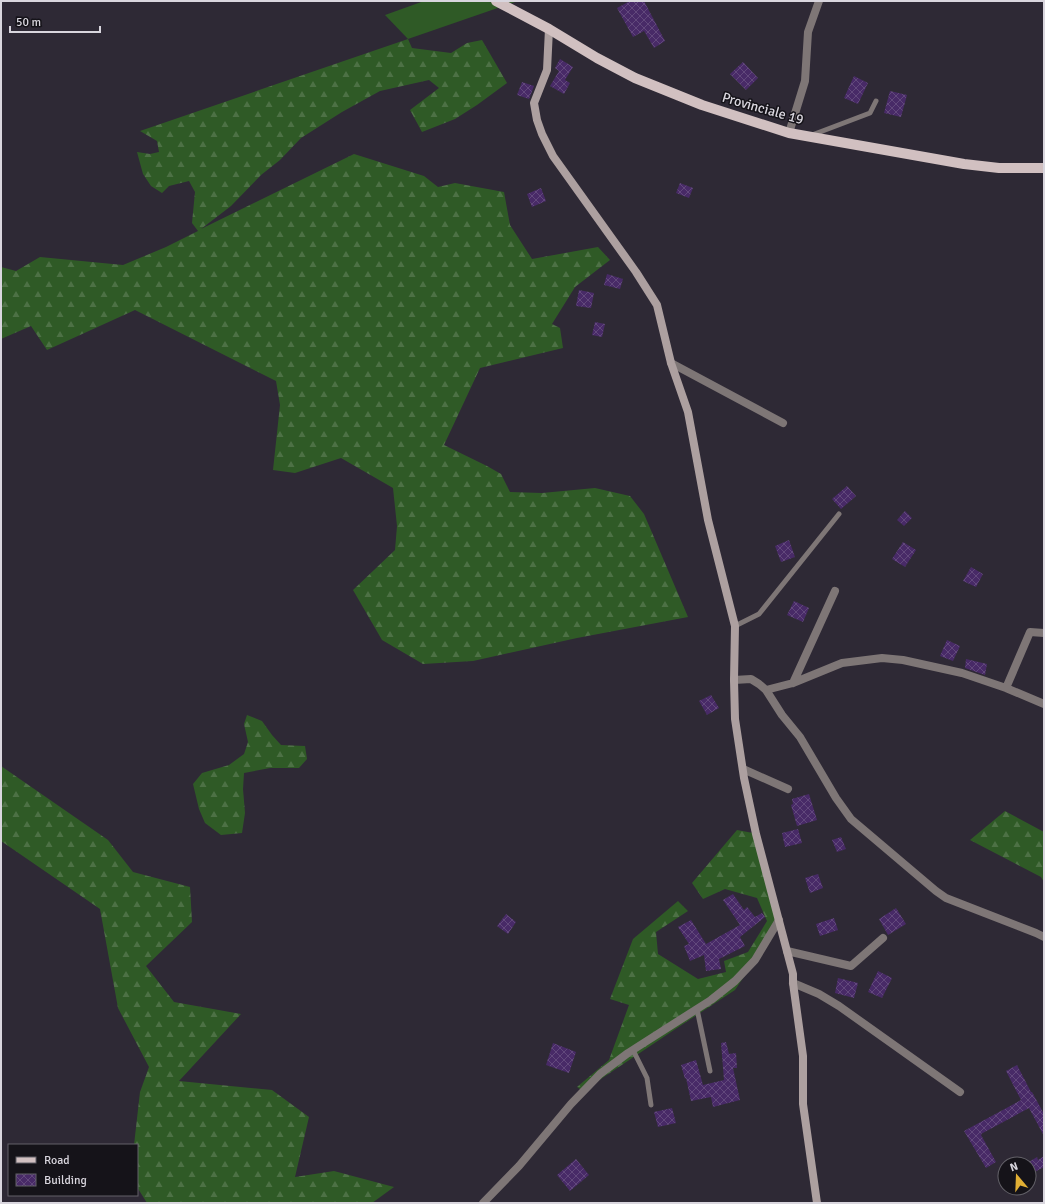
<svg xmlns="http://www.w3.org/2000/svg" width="1045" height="1204" font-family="Signika,sans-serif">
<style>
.grass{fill:#2f5a26}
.forest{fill:url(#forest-firs)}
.building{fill:url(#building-cross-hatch)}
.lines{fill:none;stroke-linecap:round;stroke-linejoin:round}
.lane{stroke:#7e7676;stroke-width:5}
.street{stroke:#7e7676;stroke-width:8}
.secondary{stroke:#ada0a0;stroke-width:8}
.primary{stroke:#d1c0c1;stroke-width:10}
.labels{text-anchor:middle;stroke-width:3;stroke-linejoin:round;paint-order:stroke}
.street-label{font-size:14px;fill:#d9d6de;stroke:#151319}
</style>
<defs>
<pattern id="forest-firs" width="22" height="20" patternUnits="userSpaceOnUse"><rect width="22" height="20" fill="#2f5a26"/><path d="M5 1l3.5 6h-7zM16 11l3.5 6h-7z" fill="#4d7145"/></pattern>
<pattern id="building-cross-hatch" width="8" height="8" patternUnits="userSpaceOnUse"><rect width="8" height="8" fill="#482a67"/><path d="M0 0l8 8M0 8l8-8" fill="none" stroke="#62487c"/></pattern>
</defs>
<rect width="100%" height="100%" fill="#2e2935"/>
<path class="grass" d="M424,1H518L408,39L385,15Z"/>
<path class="forest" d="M408,39L412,48L451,53L467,43L482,40L507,83L477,105L455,119L422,132L410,110L439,88L429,80L380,91L342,112L301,138L280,160L261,175L231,206L201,229L354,154L424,176L438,187L455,183L504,192L510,225L532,259L598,247L610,260L575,287L552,324L560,328L563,348L480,368L444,445L487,466L501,474L510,492L542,493L595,488L630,496L644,514L688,617L577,638L473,661L423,664L382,640L353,590L395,550L397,526L393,488L341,458L295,473L273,470L280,405L276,381L135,310L47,350L31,326L1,339V267L16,271L40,257L123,265L166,247L198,231L192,223L195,192L189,181L169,186L162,193L151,186L143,174L137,152L150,154L159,152L157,141L140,131Z
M247,715L262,721L272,735L281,745L305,746L307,759L299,768H270L244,773L243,789L245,813L242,833L221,835L205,823L199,809L193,784L202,773L229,765L244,754L248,742L244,724Z
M1,766L108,840L133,872L190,887L192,922L146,966L174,1002L241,1014L179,1081L272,1090L309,1117L295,1177L334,1171L394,1187L372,1203H147L137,1187V1145H134L140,1092L149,1067L118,1008L100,909L1,841Z
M1005,811L1044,832V882L1041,877L970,840Z
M737,830L753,833L777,916L772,935L735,990L677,1028L583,1091L577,1087L609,1060L629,1005L610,999L633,939L678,901L688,911L656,932L658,954L698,979L726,972L724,961L748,952L767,921L757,898L725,889L703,899L692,883Z"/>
<path class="building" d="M630,1H644L665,41L654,48L644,31L633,37L617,8Z
M560,59L573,67L565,80L570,83L564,94L550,86L559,71L555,68Z
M743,62L758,78L746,90L730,74Z
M854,76L868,83L858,104L844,98Z
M522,82L534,86L529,99L517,95Z
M890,91L907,95L901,117L884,113Z
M680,183L693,188L689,198L676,193Z
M541,188L546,201L532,207L527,194Z
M607,274L623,279L620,289L604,285Z
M579,290L594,293L591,308L576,306Z
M595,322L605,324L602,337L592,335Z
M847,486L856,496L841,509L832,499Z
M905,511L912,518L904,526L897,520Z
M789,540L795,557L781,562L775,546Z
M903,542L916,550L905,567L892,559Z
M971,567L983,574L976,587L963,581Z
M794,601L809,608L803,622L787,615Z
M947,640L960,646L953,661L940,656Z
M966,659L987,664L985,675L965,668Z
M711,695L719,708L707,715L699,701Z
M809,794L817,820L797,826L791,805L793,804L792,799Z
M798,829L802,843L785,847L782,833Z
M841,837L846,849L837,852L832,840Z
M818,874L823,888L810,893L805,878Z
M733,894L744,910L747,907L755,917L762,913L765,917L740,937L745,946L719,959L721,969L706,971L704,955L690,961L684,946L689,944L678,927L691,920L706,944L740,925L723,900Z
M896,908L906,924L888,935L879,919Z
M506,914L516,922L508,934L497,926Z
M834,918L838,930L820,936L816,924Z
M878,971L892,978L882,998L868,992Z
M838,978L858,983L854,998L835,993Z
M726,1042L729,1054L736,1053L737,1068H733L740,1100L713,1107L711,1097L691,1101L686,1078L685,1079L681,1065L696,1060L703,1085L724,1080L721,1043Z
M553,1043L576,1052L569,1073L546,1065Z
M1017,1065L1031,1092H1032L1044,1114V1136L1029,1108L981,1134L982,1135H981L996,1162L986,1168L964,1131L1021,1100L1006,1071Z
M672,1108L676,1123L658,1127L654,1112Z
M1044,1156V1167L1029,1175V1162L1037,1157L1038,1160Z
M576,1159L589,1175L570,1191L557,1175Z"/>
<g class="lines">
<path class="lane" d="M812,135L870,113L876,101
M735,626L759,614L839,514
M697,1009L710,1071
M633,1050L647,1078L651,1105"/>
<path class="street" d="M789,133L805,81L808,32L819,1
M671,363L783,423
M734,680L751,679L759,684L766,690L782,715L800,737L836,798L851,819L936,891L946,898L1036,933L1044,937
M793,683L835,591
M1006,688L1030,632L1044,633
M766,690L793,683L842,663L882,658L903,660L962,673L1006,688L1044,704
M743,769L788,789
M787,951L851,966L883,938
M793,983L819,994L839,1006L960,1092
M483,1203L519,1166L571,1104L600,1074L628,1053L711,1000L735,981L755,960L779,920"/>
<path class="secondary" d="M549,29L547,70L534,103L537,120L542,134L553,156L636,272L657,305L671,363L688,412L708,520L735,626L734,680L735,719L744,778L756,834L793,974V983L803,1056V1104L817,1203"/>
<path class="primary" d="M496,1L549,29L597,58L635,78L702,105L789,133L964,164L999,168H1044"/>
</g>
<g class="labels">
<g class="street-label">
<text transform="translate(763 108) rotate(16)" y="5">Provinciale 19</text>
</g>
</g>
<rect width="1045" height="1204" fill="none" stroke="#d9d6de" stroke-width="4"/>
<rect x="8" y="1144" width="130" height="52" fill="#151319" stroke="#636168"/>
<rect x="16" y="1157" width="20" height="6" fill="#d1c0c1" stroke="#636168"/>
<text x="44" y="1164" font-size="12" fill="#d9d6de">Road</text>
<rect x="16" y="1174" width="20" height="12" fill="url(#building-cross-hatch)" stroke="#636168"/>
<text x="44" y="1184" font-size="12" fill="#d9d6de">Building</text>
<g transform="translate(1017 1176) rotate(341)"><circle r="19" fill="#151319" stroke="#636168"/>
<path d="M0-3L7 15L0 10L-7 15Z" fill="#e1af34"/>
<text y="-6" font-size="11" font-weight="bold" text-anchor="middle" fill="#d9d6de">N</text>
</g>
<path d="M10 26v6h90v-6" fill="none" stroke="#d9d6de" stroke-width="2"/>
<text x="16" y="26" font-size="12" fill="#d9d6de" stroke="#151319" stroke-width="3" paint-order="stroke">50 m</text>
</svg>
